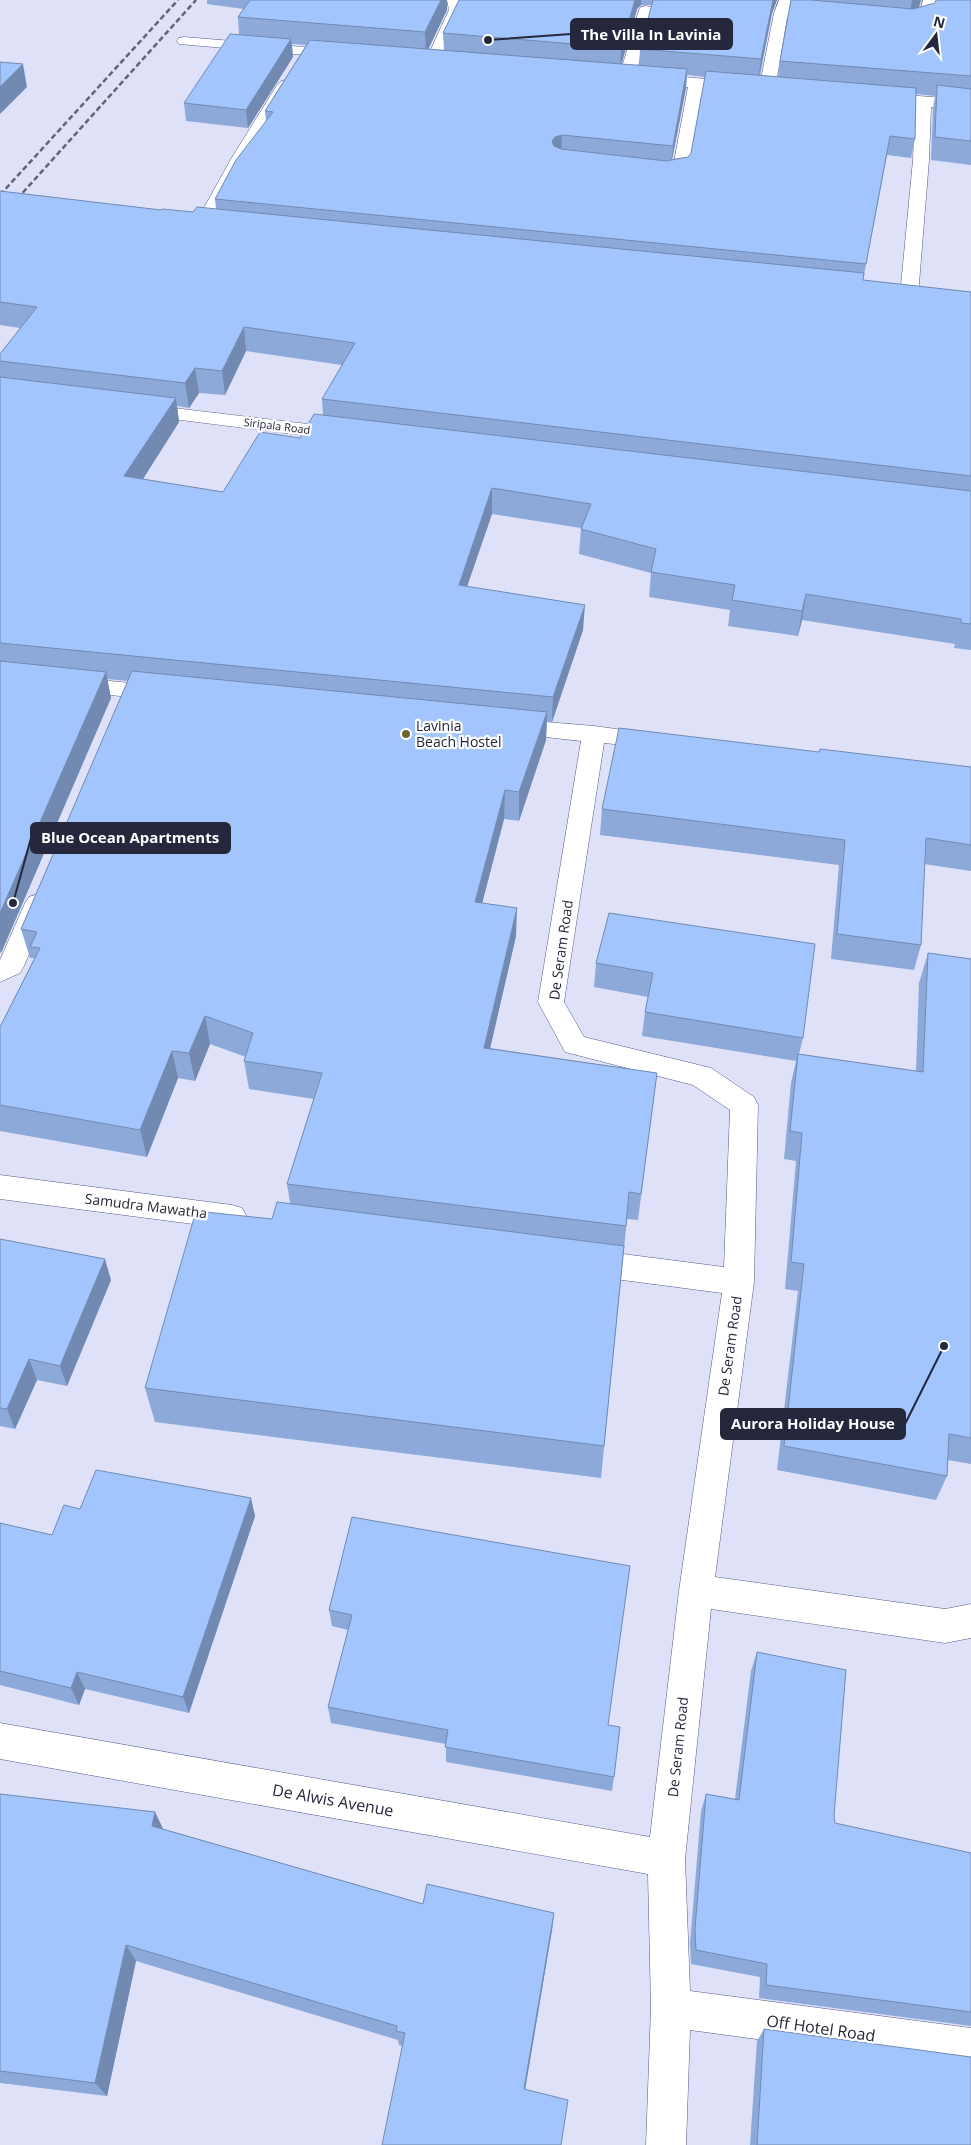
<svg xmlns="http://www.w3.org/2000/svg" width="971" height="2145" font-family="'Open Sans',sans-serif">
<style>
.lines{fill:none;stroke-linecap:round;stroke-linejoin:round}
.minor-casing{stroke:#55598a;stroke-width:1}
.minor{fill:#fff;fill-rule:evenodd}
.rail{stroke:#616379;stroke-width:2.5;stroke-dasharray:5.5 3;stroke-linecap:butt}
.wall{fill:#8ca9da;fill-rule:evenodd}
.shaded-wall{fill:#728ab1}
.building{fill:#a3c5fd;stroke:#728ab1}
.poi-dot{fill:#6c6330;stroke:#fff;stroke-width:2}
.labels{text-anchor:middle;stroke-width:4.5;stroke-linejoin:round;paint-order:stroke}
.far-street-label{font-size:11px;fill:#25273c;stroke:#fff}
.poi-label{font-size:14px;fill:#25273c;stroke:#fff;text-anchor:start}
.street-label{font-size:14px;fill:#25273c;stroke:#fff}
.near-street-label{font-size:16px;fill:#25273c;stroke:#fff}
.leader{fill:none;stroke:#25273c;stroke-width:2}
.callout-dot{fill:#25273c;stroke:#fff;stroke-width:2}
.callout{fill:#25273c;stroke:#25273c;stroke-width:2}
.callout-label{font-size:15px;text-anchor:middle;font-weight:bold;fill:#fff}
</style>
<rect width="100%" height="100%" fill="#dee1f8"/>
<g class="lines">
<defs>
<path id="minor" d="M447,0H461L463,10L439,62L437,65H427L425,62L449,10Z
M779,0H793L789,9L825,13L830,14L832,17L830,20L825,21L787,18L775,89L772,92H762L759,89L774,13Z
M923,0H937L929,24L905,29L900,28L898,25L900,22L918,18Z
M646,6L651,7L653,10L635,77L632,80H622L619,77L639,10L641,7Z
M184,37L340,50L345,51L347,54L345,57L340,58L179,44L177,41L179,38Z
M649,74L741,82L746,84L749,87L746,90L741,92L703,88L688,171L686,174L665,178L651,175L649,172L651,169L673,167L688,87L644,82L641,79L644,76Z
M285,80L290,82L293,85L247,159L211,224L209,228H197L195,224L231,159L277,85L280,82Z
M879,93L971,100V110L931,107L929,160L918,296L915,300L909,301L903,300L900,296L913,160L915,105L874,101L871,98L874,95Z
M140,404L341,428L348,430L351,434L348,438L341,440L133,414L130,410L133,406Z
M0,670L160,686L168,688L171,693L168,698L160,700L0,684Z
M509,719L594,726L661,735L665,740L661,745L653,748L604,743L564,1002L584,1037L711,1068L754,1097L758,1105L754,1282L715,1577L945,1609L971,1604V1638L945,1643L711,1609L685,1859L690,1991L971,2028V2068L690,2030L686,2145H646L651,2008L648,1874L0,1759V1723L650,1837L679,1591L722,1293L584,1275L573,1271L569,1262L573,1253L584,1249L724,1267L730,1110L693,1085L565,1052L538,1002L581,741L501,732L497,727L501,722Z
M38,894L47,897L51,903L24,966L20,973L0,982V960L25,903L29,897Z
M0,1175L232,1205L242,1208L247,1217L242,1226L232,1229L0,1199Z"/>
</defs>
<use href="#minor" class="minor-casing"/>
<use href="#minor" class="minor"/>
<path class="rail" d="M0,195L178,0
M0,218L196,0"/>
</g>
<path class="wall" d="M207,0H447V10L428,49L444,50L443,33L459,0H777L772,13L760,76L778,77L780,61L791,0H921L919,7L971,0V165L931,160L933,108L935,96L916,94L915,139L911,158L887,155L863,280L971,292V650L954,648L955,644L802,620L798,636L728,626L730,610L649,597L651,573L579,554L581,528L492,514L467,586L583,630L552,722H547L546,740L519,821L504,819L482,903L516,936L490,1048L657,1073L638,1220L627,1219L601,1478L155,1422L145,1388L272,1219L290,1203L287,1184L314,1099L249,1089L244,1061L246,1057L210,1044L195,1081L178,1078L147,1157L0,1131V1027L34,959V958H30L21,929L128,681L107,679L111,698L1,953L0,952V354L20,328L0,325V191L161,210L193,212L216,209L215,199L266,121L265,111L306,45L292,44L293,57L248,128L186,121L184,103L239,35L238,17L244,9L207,4ZM641,5H651L652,6L640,49L639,65L621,64L637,9ZM687,75L705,77L691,153L688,157L672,159L686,88ZM246,351L342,365L322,399L323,415L300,438L223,492L143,479L179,422L177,406L189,408L199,393L225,395Z
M819,752L971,767V871L924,864L921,945L914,970L831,959L839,865L600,835L602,809Z
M609,913L803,1038L799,1054L916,1071L919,983L928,953L971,959V1464L948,1460L947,1476L936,1500L777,1470L798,1291L785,1289L796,1161L784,1159L791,1083L796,1061L642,1036L645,1012L648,997L594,987L596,963Z
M0,1239L111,1280L67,1386L37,1380L15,1429L0,1426Z
M80,1509L255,1516L189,1713L85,1689L79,1705L0,1685V1523L52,1535Z
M352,1517L608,1725L614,1777L612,1791L446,1762V1744L331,1723L328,1707L348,1630L332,1626L329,1610Z
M757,1652L834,1816L835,1823L971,1853V2026L759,1998L760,1977L691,1964L690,1943L701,1811L706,1794L735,1799L751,1671Z
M0,1794L155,1812L163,1829L423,1904L554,1913L552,1930L525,2089L561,2145L402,2046L399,2045L398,2040L136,1961L107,2096L0,2083Z
M764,2029L971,2145H750L757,2041Z"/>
<path class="shaded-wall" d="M441,0H447V10L426,54L425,32Z
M635,0H641V5L637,9L620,70L621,48Z
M773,0H777L772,13L758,81L761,59Z
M912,0H921L916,17L909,19Z
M291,39L293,57L248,128L246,110Z
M23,64L27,87L0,114V87Z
M687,69L686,88L671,165L673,146Z
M562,135L561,154L554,156L552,141L555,137Z
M244,327L246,351L225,395L222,371Z
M195,368L199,393L189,408L185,383Z
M176,398L179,422L129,501L124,476Z
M492,488V514L459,610V585Z
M806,594L802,620L798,636L802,611Z
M585,605L583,630L552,722L553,697Z
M106,672L111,698L1,953L0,949V913Z
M547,712L546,740L519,821V792Z
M505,790L504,819L475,931V902Z
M517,908L516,936L484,1075V1048Z
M205,1016L210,1044L195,1081L189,1053Z
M172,1051L178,1078L147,1157L140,1130Z
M105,1259L111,1280L67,1386L60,1366Z
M29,1359L37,1380L15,1429L7,1409Z
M251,1498L255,1516L189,1713L183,1697Z
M77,1672L85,1689L79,1705L71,1688Z
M155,1812L164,1831L152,1826Z
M554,1913L552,1930L523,2102L524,2089Z
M126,1945L136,1961L107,2096L95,2083Z"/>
<path class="building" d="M250,0H441L425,32L238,17Z
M459,0H635L621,48L443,33Z
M653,0H773L761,59L640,49Z
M791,0H811L913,9L935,3L936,0H971V76L780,61Z
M230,34L291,39L246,110L184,103Z
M310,40L687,69L673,146L562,135L555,137L552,141L554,146L561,149L666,161L688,157L691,153L706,71L916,88L915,139L890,136L866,264L215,199L236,160L273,112L265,111Z
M0,62L23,64L0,87Z
M937,85L971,89V141L935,137Z
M0,191L161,210L162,209L193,212L197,207L864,273L863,280L971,292V476L322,399L355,343L244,327L222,371L195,368L185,383L0,361V354L37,307L0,302Z
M0,377L176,398L124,476L223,492L260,432L300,438L314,414L971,491V624L961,623V619L806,594L802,611L732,600L735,585L651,572L656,549L581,529L591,504L492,488L459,585L585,605L553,697L0,643Z
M0,661L106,672L0,913Z
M132,671L547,712L519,792L505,790L475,902L517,908L484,1048L657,1073L641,1194L629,1192L626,1226L287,1184L322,1073L244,1061L253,1033L205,1016L189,1053L172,1051L140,1130L0,1105V1027L40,948L30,947L37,932L21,929Z
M619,728L819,752L820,749L971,767V845L926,838L921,945L837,934L845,840L602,809Z
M609,913L815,944L803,1038L645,1012L653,973L596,963Z
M928,953L971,959V1438L949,1434L947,1476L784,1446L804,1264L791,1262L802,1133L790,1131L798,1054L923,1072Z
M277,1202L624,1246L604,1446L145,1388L196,1211L272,1219Z
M0,1239L105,1259L60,1366L29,1359L7,1409L0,1408Z
M96,1470L251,1498L183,1697L77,1672L71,1688L0,1671V1523L52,1535L64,1505L80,1509Z
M352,1517L630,1566L608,1725L620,1727L614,1777L445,1747L448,1730L328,1707L352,1615L329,1610Z
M757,1652L846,1670L834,1816L835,1823L971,1853V2012L766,1985L767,1964L696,1950L695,1929L706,1794L739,1800Z
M0,1794L155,1812L152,1826L423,1904L427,1884L554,1913L524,2089L568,2100L561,2145H382L405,2033L396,2031L397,2026L126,1945L95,2083L0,2071Z
M764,2029L971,2057V2145H757Z"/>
<circle class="poi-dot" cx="406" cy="734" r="5"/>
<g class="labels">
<g class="far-street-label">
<text transform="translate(277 426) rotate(7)" y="4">Siripala Road</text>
</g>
<g class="poi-label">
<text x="416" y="731">Lavinia<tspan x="416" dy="16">Beach Hostel</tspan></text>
</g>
<g class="street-label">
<text transform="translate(561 950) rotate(-82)" y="5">De Seram Road</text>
<text transform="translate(146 1206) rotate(7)" y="5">Samudra Mawatha</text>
<text transform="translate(730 1346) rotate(-82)" y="5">De Seram Road</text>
<text transform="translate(678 1747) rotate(-84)" y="5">De Seram Road</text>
</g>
<g class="near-street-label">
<text transform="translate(333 1800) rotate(10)" y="6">De Alwis Avenue</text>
<text transform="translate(821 2028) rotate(8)" y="6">Off Hotel Road</text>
</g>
</g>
<path class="leader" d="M488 40L571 34M13 903L31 838M944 1346L905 1424"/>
<g class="callout-dot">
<circle cx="488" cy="40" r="5"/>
<circle cx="13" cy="903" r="5"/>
<circle cx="944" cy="1346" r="5"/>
</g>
<g class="callout">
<rect x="571" y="19" width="161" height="30" rx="5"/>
<rect x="31" y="823" width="199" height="30" rx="5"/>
<rect x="721" y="1409" width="184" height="30" rx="5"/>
</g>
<g class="callout-label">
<text x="651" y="40">The Villa In Lavinia</text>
<text x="130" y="843">Blue Ocean Apartments</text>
<text x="813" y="1429">Aurora Holiday House</text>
</g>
<g transform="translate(936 35) rotate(15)" stroke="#ffffff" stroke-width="4" paint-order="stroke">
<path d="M0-4L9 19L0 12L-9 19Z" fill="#25273c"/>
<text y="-8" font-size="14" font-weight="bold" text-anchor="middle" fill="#25273c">N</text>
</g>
</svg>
